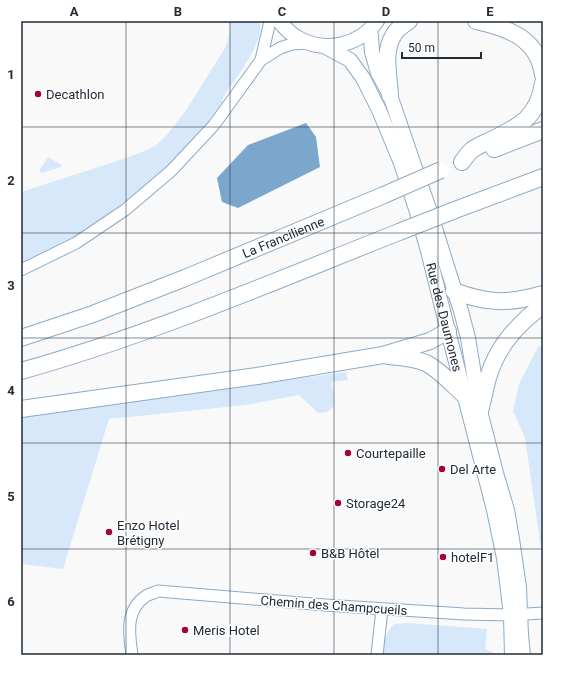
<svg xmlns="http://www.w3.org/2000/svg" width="564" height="676" font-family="Roboto,sans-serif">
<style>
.green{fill:#d6e8f9}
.water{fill:#7ca7cd}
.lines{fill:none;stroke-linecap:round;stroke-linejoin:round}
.minor-casing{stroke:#8daac4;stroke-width:13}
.major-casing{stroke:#8daac4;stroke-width:16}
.highway-casing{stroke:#8daac4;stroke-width:18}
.minor{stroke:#fff;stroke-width:11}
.major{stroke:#fff;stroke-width:14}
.highway{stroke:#fff;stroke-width:16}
.highway-bridge-casing{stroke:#8daac4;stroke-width:18;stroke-linecap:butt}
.highway-bridge{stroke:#fff;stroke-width:16}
.grid{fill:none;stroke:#212c37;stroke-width:1;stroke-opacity:0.55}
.poi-dot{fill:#a00342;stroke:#fff;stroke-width:1.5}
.labels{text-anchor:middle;stroke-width:3;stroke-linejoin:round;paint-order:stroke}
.poi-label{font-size:13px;fill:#212c37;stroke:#fff;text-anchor:start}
.street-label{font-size:13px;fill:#212c37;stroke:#fff}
.neatline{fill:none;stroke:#212c37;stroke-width:1.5}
.grid-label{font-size:13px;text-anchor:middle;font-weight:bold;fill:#212c37}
</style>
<rect width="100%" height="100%" fill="#f9f9f9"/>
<path class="green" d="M229,21H260C265,43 234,80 222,99L223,101L209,121L193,139L165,169L146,186L86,230L64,243L21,265V192L117,161L142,152L155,146L166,136L185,112L225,48C229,39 231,31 229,21Z
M48,157L62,165L61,167L42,173L39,171Z
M543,344V557L542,555L525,438L513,411L519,384L538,347Z
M346,372L348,380L331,382L334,396V406L327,412L318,413L299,395L246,405L109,419L63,569L21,564V417Z
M408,623L487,629L485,649L496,654V655H383C384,640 384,636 394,624Z"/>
<path class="water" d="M306,123L316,137L320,167L238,208L222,202L217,178L248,145Z"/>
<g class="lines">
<defs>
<path id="minor" d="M261,60L280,48L292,44L308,43
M21,270L76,243L125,210L171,171L214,125L261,60L270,21
M132,655C129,634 125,610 146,596C149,594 154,593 158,591L325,605L464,614L511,615L543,613
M377,655L382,609"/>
<g id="major">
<path d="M279,21C285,28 291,35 300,39C326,53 360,45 377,21"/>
<path d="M370,30L371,37L372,52L378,73L390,95L429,209L461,311L468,338L480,411L496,473L507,510L512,539L519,587L521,635L523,655"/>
<path id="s1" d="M324,46L350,60L363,78L379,110L401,163L417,212L428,251L448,331L494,510L504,558L511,615L512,655"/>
</g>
<g id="highway">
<path d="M476,21C508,28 538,38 543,75"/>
<path d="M390,95C389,76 383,53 393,36C396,29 403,25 409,21"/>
<path d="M494,149L543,130"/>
<path d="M462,162C465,158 468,153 472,150C477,146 485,143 491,140C520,126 538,117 543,83"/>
<path d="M455,210L543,177"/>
<path d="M454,291C488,304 509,304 543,294"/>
<path id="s2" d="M21,338L93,314L185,278L384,195"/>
<path d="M388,356C401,357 414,358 426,363C441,371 452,384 465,396"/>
<path d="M21,371C150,335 275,281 399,232"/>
<path d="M21,409L257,376L383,355L430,341L448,331"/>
<path d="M480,411C483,400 485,389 488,378C494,356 508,336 524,321C530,315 537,310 543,305"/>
</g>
</defs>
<use href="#minor" class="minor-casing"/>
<use href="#major" class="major-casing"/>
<use href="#highway" class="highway-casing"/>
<use href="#minor" class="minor"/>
<use href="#major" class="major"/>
<use href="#highway" class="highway"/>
<defs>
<path id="highway-bridge" d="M384,195L441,170
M399,232L455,210"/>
</defs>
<use href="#highway-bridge" class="highway-bridge-casing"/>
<use href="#highway-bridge" class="highway-bridge"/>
</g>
<path class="grid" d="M126,21V655M230,21V655M334,21V655M438,21V655M21,127H543M21,233H543M21,338H543M21,443H543M21,549H543"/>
<g class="poi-dot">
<circle cx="38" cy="94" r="4"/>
<circle cx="348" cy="453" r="4"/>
<circle cx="442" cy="469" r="4"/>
<circle cx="338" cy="503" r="4"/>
<circle cx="109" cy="532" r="4"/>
<circle cx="313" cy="553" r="4"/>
<circle cx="443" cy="557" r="4"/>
<circle cx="185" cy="630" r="4"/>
</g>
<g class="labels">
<g class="poi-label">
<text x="46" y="99">Decathlon</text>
<text x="356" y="458">Courtepaille</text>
<text x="450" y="474">Del Arte</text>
<text x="346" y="508">Storage24</text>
<text x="117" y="530">Enzo Hotel<tspan x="117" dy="15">Brétigny</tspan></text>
<text x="321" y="558">B&amp;B Hôtel</text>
<text x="451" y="562">hotelF1</text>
<text x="193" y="635">Meris Hotel</text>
</g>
<g class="street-label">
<text dy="5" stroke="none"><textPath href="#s2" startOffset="281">La Francilienne</textPath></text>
<text dy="5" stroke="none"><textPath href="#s1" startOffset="305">Rue des Daumones</textPath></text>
<text transform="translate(334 605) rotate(4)" y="5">Chemin des Champcueils</text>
</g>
</g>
<rect width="564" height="676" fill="none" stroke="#ffffff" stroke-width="44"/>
<path d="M402 52v6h79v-6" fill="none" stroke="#212c37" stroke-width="2"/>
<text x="408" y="52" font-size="12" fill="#212c37" stroke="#ffffff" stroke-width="3" paint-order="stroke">50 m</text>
<rect x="22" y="22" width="520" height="632" class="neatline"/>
<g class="grid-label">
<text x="74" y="16">A</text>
<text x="178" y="16">B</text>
<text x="282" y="16">C</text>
<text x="386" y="16">D</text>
<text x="490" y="16">E</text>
<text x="11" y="79">1</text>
<text x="11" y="185">2</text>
<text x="11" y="290">3</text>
<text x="11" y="395">4</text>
<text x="11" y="501">5</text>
<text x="11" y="606">6</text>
</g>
</svg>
